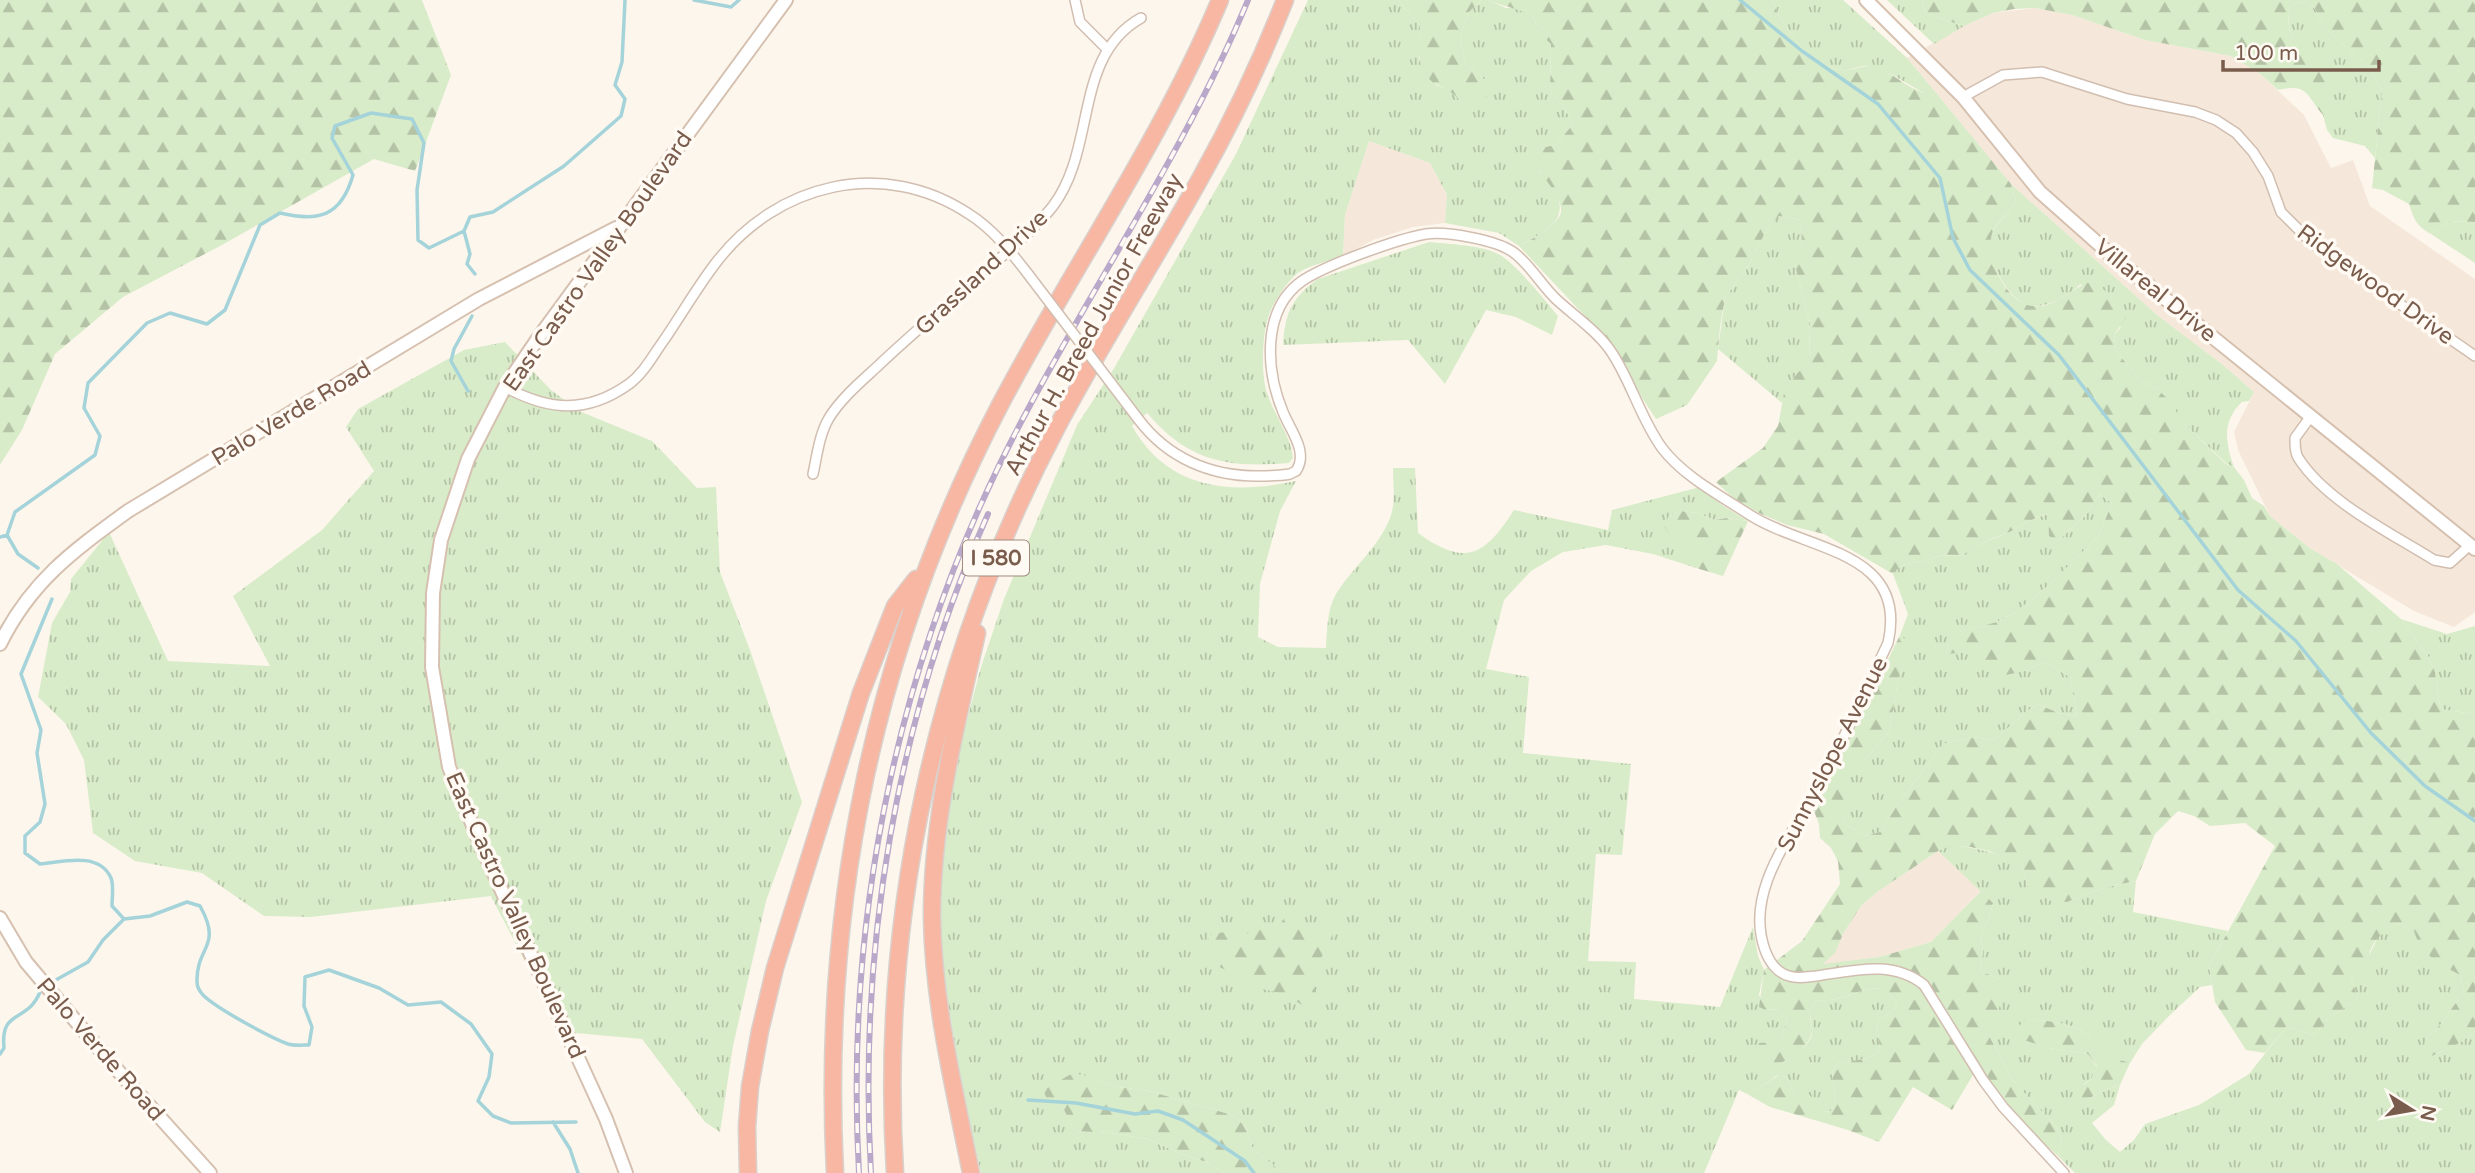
<svg xmlns="http://www.w3.org/2000/svg" width="2475" height="1173" font-family="'Varela Round',sans-serif">
<style>
.residential{fill:#f5e8da}
.grass{fill:url(#grass-tufts)}
.forest{fill:url(#forest-firs)}
.lines{fill:none;stroke-linecap:round;stroke-linejoin:round}
.stream{stroke:#a5d3da;stroke-width:3.5}
.street-casing{stroke:#d1beb0;stroke-width:12}
.secondary-casing{stroke:#d6c0b0;stroke-width:16}
.highway-casing{stroke:#dad1cd;stroke-width:19}
.street{stroke:#fff;stroke-width:9}
.secondary{stroke:#fff;stroke-width:12}
.highway{stroke:#f7b7a3;stroke-width:16}
.rail-casing{stroke:#b9a8c9;stroke-width:6}
.rail{stroke:#fffaf3;stroke-width:3.5;stroke-dasharray:10;stroke-linecap:butt}
.street-bridge-casing{stroke:#d1beb0;stroke-width:12;stroke-linecap:butt}
.street-bridge{stroke:#fff;stroke-width:9}
.labels{text-anchor:middle;stroke-width:7;stroke-linejoin:round;paint-order:stroke}
.shield{fill:#fffaf3;stroke:#a28b7f;stroke-width:2}
.shield-label{font-size:21px;font-weight:bold;fill:#7a5c4d}
.street-label{font-size:23px;fill:#7a5c4d;stroke:#fffaf3}
</style>
<defs>
<pattern id="grass-tufts" width="24" height="20" patternUnits="userSpaceOnUse" patternTransform="scale(1.75)"><rect width="24" height="20" fill="#d8ecc9"/><path d="M3 7l-1-3M5 7V3M7 7l1-3M15 17l-1-3M17 17v-4M19 17l1-3" fill="none" stroke="#b4c2a5"/></pattern>
<pattern id="forest-firs" width="22" height="20" patternUnits="userSpaceOnUse" patternTransform="scale(1.75)"><rect width="22" height="20" fill="#d8ecc9"/><path d="M5 1l3.5 6h-7zM16 11l3.5 6h-7z" fill="#b4c2a5"/></pattern>
</defs>
<rect width="100%" height="100%" fill="#fdf6ec"/>
<path class="residential" d="M2035,8L2072,15L2145,40L2231,56L2259,73L2304,115L2331,168L2353,160L2370,206L2475,279V612L2454,627L2414,611L2311,549L2270,516L2238,450L2234,432L2254,392L2223,365L2157,315L2011,184L1907,58L1964,26L1993,13Z
M1369,141L1430,163L1447,195L1445,223L1413,227L1373,240L1343,256L1345,215Z
M1938,851L1981,891L1931,942L1879,957L1822,965L1835,953L1843,934L1861,906L1877,892Z"/>
<path class="grass" d="M1308,0H1398L1420,25L1419,59L1436,85L1453,92L1464,105L1487,97V82L1465,63L1460,38L1468,13L1481,0H1488L1506,8H1519L1534,17L1538,32L1551,43L1550,92L1564,107L1573,124L1556,145L1529,150C1532,157 1534,164 1538,170C1542,176 1549,180 1553,187C1573,220 1545,231 1519,246L1499,233L1445,223L1447,195L1430,163L1369,141L1345,215L1343,256C1330,261 1309,265 1298,273C1287,281 1271,306 1268,318C1262,336 1261,376 1267,393C1274,415 1291,436 1293,458L1289,463C1227,468 1189,462 1147,413L1132,426C1168,490 1231,495 1296,481L1280,511L1260,584L1258,637L1278,647L1326,648C1327,631 1327,609 1336,594C1352,568 1379,547 1390,518C1396,503 1393,484 1393,468H1415L1418,533C1466,568 1485,555 1514,510L1608,530L1612,510L1700,487L1722,505L1748,521L1727,518L1714,520L1698,513L1680,511L1668,517L1704,555L1696,568L1653,554L1606,545L1563,552L1531,571L1504,600L1486,669L1529,677L1523,753L1631,764L1622,855L1596,854L1588,961L1636,962L1634,999L1720,1007L1753,927L1758,956L1764,970L1759,995L1766,1010L1778,1009L1787,1018L1781,1042L1774,1043L1784,1062C1793,1055 1812,1045 1812,1032C1813,1025 1809,1017 1810,1009L1818,1000C1848,1002 1857,987 1883,988L1894,999L1897,1006C1892,1014 1883,1015 1877,1022L1880,1051L1868,1058L1837,1064L1832,1072L1836,1103L1830,1112L1823,1111L1817,1101L1796,1098L1786,1077L1777,1075C1769,1084 1758,1087 1747,1094L1739,1090L1704,1173H1283L1253,1149L1245,1126L1232,1115L1149,1091L1111,1086L1092,1077L1048,1099L1063,1108L1075,1131L1111,1133L1148,1139L1186,1156L1207,1162L1223,1173H981L962,1089L941,959L940,864L954,769L981,667L1004,599L1077,425L1113,370L1236,154Z
M1772,0H1843L1907,58L1937,94L1928,95C1909,86 1890,70 1869,66C1860,64 1853,71 1843,70C1808,65 1785,30 1772,0Z
M1887,0H1922L1926,14L1964,26L1934,44Z
M2306,1L2315,9L2323,26L2371,69L2382,91L2375,158L2365,146L2333,138L2327,130L2323,115L2332,108L2324,93L2327,73C2306,52 2281,39 2291,5Z
M2011,184L2157,315L2223,365L2254,392L2249,401L2242,402C2222,421 2225,442 2234,467L2227,464L2184,424L2156,388L2140,380L2116,351L2114,335L2121,327L2081,284C2068,295 2051,307 2032,306C2010,303 1987,262 1990,241C1992,225 2008,215 2016,201Z
M1779,216L1801,220L1802,250L1795,265L1810,324L1809,362C1797,374 1786,386 1782,403L1718,349L1725,298L1749,264L1767,229Z
M2450,221L2475,222V263L2431,234Z
M1429,242C1448,244 1484,245 1500,255C1517,265 1545,300 1558,316L1552,335L1516,317L1486,310L1445,384L1408,340L1283,345C1285,314 1291,298 1318,279Z
M505,342L551,390L579,411L652,441L697,488L716,487L720,572L750,650L802,802L766,901L733,1046L720,1132L705,1122L642,1039L564,1032L548,1006L491,896L311,917L264,916L202,873L135,861L93,833L84,760L66,724L38,697L52,623L70,592L71,579L109,532L168,661L270,666L233,596L322,530L374,471L346,427L358,409L464,350Z
M2099,494L2112,503L2098,537L2049,585L2016,612L1997,622L1952,634L1946,653L1967,652L2025,671L2044,662L2070,677L2077,716L2059,713L2037,704C2021,715 2009,728 1994,740L1974,737L1943,744L1900,801L1880,832L1865,836L1842,821L1846,777L1866,758L1889,732L1899,676L1911,645L1900,635L1908,614L1893,574C1901,563 1910,563 1923,562C1928,561 1933,557 1939,556C1947,555 1954,556 1962,556C1977,543 1990,541 2007,533C2023,526 2031,518 2049,514L2058,541L2086,515Z
M2401,619L2447,634L2475,626V714L2445,710L2440,706L2435,672L2428,656Z
M1950,845C1976,848 1999,852 2022,866L2029,889L2067,902L2106,887L2136,881L2133,912L2228,931L2209,966L2212,985L2200,987L2170,1015L2142,1044L2130,1063C2108,1057 2105,1049 2089,1036C2072,1022 2046,1020 2025,1020L2049,1048L2088,1054L2097,1067L2091,1079L2084,1084L2091,1098L2100,1092L2120,1085L2114,1105L2092,1123L2105,1139L2120,1152L2134,1140L2145,1124L2199,1105L2249,1074L2286,1027L2314,1035L2327,1020L2358,998L2351,978L2361,972L2380,933L2398,924L2415,931L2438,962L2460,975L2464,991L2441,1024L2426,1038L2432,1056L2456,1045L2475,1032V1173H2075L2058,1156L2062,1139L2057,1128L2014,1082L1989,1036L2003,980L1980,971L1983,952L1981,936L1989,919L1993,903L1938,851Z"/>
<path class="forest" d="M0,0H422L451,75L415,171L374,159L220,246L123,297L55,354L22,430L0,465Z
M1398,0H1481L1468,13L1460,38L1465,63L1487,82V97L1474,107L1464,105C1453,92 1452,93 1438,85C1414,73 1419,47 1420,25Z
M1488,0H1772C1785,30 1807,64 1842,70C1856,72 1863,62 1879,68C1898,76 1915,96 1937,94L2011,184L2016,201C2010,212 1997,221 1993,231C1983,254 2005,302 2032,306C2056,309 2071,287 2091,282L2117,298L2118,306L2127,316L2114,335L2116,351L2140,380L2156,388L2169,400L2184,424L2226,464L2234,467L2244,480L2252,498L2264,506L2270,516L2311,549L2337,564L2401,619L2428,656L2435,672L2440,706L2445,710L2475,714V1032L2456,1045L2432,1056L2422,1052L2426,1038L2441,1024L2464,991L2460,975C2439,963 2422,956 2414,931L2398,924C2378,935 2366,946 2369,970L2351,978L2358,998L2327,1020L2314,1035L2286,1027L2265,1053L2246,1050L2215,1002L2209,966L2275,846L2245,823L2210,826L2194,816L2178,811L2155,834L2136,881L2106,887L2067,902L2051,901L2029,889L2022,866L1989,851L1970,847L1950,846L1938,851L1877,892L1861,906L1843,934L1835,953L1823,964L1879,957L1931,942L1981,891L1993,903L1989,919L1981,936L1983,952L1980,971L2003,980L2005,991L1989,1036L2014,1082L2057,1128L2062,1139L2058,1156L2023,1124L1987,1079L1973,1075L1952,1110L1913,1087L1879,1142L1848,1130L1770,1107L1747,1094C1758,1087 1769,1084 1778,1075L1786,1077L1796,1098L1809,1095L1817,1101L1823,1111L1830,1112L1836,1103L1832,1072L1837,1064L1868,1058L1880,1051L1877,1022C1883,1015 1892,1014 1897,1006L1894,999L1883,988C1857,987 1847,1002 1818,1000L1810,1009C1809,1017 1812,1024 1812,1031C1812,1042 1792,1060 1782,1062C1772,1065 1763,1062 1754,1060L1759,1043L1781,1042L1787,1018L1778,1009L1766,1010L1759,1007L1764,970L1802,941L1840,884L1838,861L1831,848L1820,838L1819,824L1814,811L1900,635L1912,644L1899,676L1889,732L1866,758L1847,777L1842,821L1865,836L1880,832L1900,801L1943,744L1974,737L1994,740C2009,728 2021,715 2037,704L2059,713L2077,716L2070,677L2044,662L2025,671L1996,677L1967,652L1946,654L1951,634L1997,622L2016,612L2049,585L2098,537L2112,503L2099,494L2086,515L2058,541L2049,536L2048,514C2029,519 2023,526 2007,533C1990,540 1976,544 1962,556C1954,556 1947,555 1939,556C1933,557 1928,561 1923,562C1910,563 1902,563 1893,574L1824,534L1787,525L1759,513L1733,498L1716,482L1763,448L1778,426L1784,393L1793,378L1809,361L1810,324L1795,265L1802,249L1801,220L1779,216L1767,229L1749,264L1725,298L1720,327L1717,361L1687,405L1656,419L1597,329L1519,246C1532,239 1550,230 1559,217C1568,203 1546,181 1538,170C1534,164 1531,157 1528,150L1556,145L1573,124L1564,107L1550,92L1551,44L1538,32L1534,17C1519,8 1504,7 1488,0Z
M1922,0H2475V222L2450,221L2431,234C2416,226 2414,219 2409,204L2383,190L2372,188L2382,91L2371,69L2323,26L2315,9L2306,1L2291,5C2279,44 2314,52 2332,79L2325,93L2333,108L2323,115C2306,95 2308,83 2278,90L2259,73L2231,56L2145,40L2072,15L2035,8L2014,9L1993,13L1964,26L1926,14Z
M1680,511L1698,513L1714,520L1727,518L1748,521L1723,576L1696,568L1703,555L1671,537L1664,527L1668,517Z
M1285,916L1301,926L1310,935L1334,932L1322,956L1313,984L1320,1002L1306,1007L1283,994L1254,987L1241,977L1213,964L1208,946L1209,935L1224,932L1245,934L1280,925Z
M2025,1020C2046,1020 2072,1022 2089,1036C2106,1049 2108,1057 2130,1063L2120,1085L2100,1092L2079,1105L2073,1094L2091,1079L2097,1066L2088,1054L2049,1048L2021,1039L2018,1027Z
M1073,1073L1092,1077L1111,1086L1149,1091L1232,1115L1245,1126L1253,1149L1283,1173H1223L1207,1162L1186,1156L1148,1139L1111,1133L1075,1131L1063,1108L1047,1099L1043,1090Z"/>
<g class="lines">
<path class="stream" d="M694,0L731,7L739,0
M1740,0L1802,51L1878,104L1940,178L1953,238L1970,270L2059,355L2238,590L2296,641L2371,733L2425,786L2475,821
M464,231L470,254L467,264L475,274
M468,391L451,361L454,349L472,316
M7,535L15,512L95,455L100,436L84,408L88,383L147,323L170,313L207,324L225,310L260,225L280,213C318,222 341,217 353,175L332,138L335,126L371,113L412,119L424,143L417,190L418,240L429,248L464,231L470,217L493,212L564,166L621,116L625,99L615,85L622,62L625,0
M7,535L18,554L38,568
M0,537L7,535
M52,599L21,674L41,730L37,753L45,804L40,822L25,836V853L40,864C62,862 99,851 111,878C114,885 112,898 112,906L124,919
M124,919L150,916L187,902L200,906C223,947 196,946 197,982C197,987 200,992 204,996C218,1009 269,1037 288,1044C294,1046 303,1045 309,1045L312,1027L304,1006L305,977L329,970L379,988L408,1005L441,1002L471,1024L492,1054L489,1077L478,1101L493,1116L511,1123L576,1122
M54,981L88,962L103,940L124,919
M0,1054L4,1048C0,1008 27,1024 40,992
M1028,1100L1076,1103L1135,1114L1158,1111L1183,1120L1245,1161L1254,1173
M553,1122L570,1149L578,1173"/>
<defs>
<path id="street" d="M1075,0L1080,22L1108,50
M1963,97L2003,75L2042,72L2127,99L2195,112L2216,120L2236,133L2253,152L2268,176L2281,212L2312,243L2475,356
M505,387C549,411 587,414 629,384C643,374 652,357 662,343C680,317 696,289 715,264C776,183 883,157 969,214C993,229 1011,252 1028,274
M2311,416L2295,438C2295,445 2295,454 2299,459C2327,502 2391,533 2434,560L2450,563L2470,545
M1139,420C1168,458 1210,476 1257,476C1268,476 1279,476 1290,474L1296,471C1309,452 1290,430 1283,412C1266,371 1261,310 1302,281C1326,265 1397,239 1426,234C1446,231 1496,240 1513,252C1530,264 1541,285 1556,299C1573,315 1596,330 1610,350C1631,380 1640,418 1662,448C1683,476 1721,496 1750,515C1806,551 1909,550 1888,643C1867,687 1847,731 1826,774C1800,826 1742,887 1765,950C1769,961 1777,973 1789,976C1798,979 1807,977 1816,976C1853,971 1892,959 1924,985L1983,1080L2003,1107L2064,1173
M813,474C817,456 819,435 829,418C842,397 863,380 880,364C915,331 952,300 988,269C1010,249 1035,229 1053,206C1097,148 1073,56 1141,18"/>
<path id="secondary" d="M1866,0L1963,97L2040,192L2111,255L2475,549
M0,644C31,581 73,551 128,511L479,299L616,228
M0,918L26,962L111,1063L210,1173
M626,1173L606,1119L480,843L449,767L432,667L433,593L441,540L468,459L505,387L539,337L786,0"/>
<path id="highway" d="M748,1173L747,1127L750,1087L760,1031L775,968L861,693L895,606L916,579
M835,1173C821,903 875,644 1000,405C1072,268 1160,143 1220,0
M895,1173C879,916 936,657 1056,429C1101,343 1154,262 1201,177C1233,120 1261,61 1285,0
M971,1173C954,1088 933,1002 932,916C932,819 956,726 977,633"/>
</defs>
<use href="#street" class="street-casing"/>
<use href="#secondary" class="secondary-casing"/>
<use href="#highway" class="highway-casing"/>
<use href="#street" class="street"/>
<use href="#secondary" class="secondary"/>
<use href="#highway" class="highway"/>
<defs>
<path id="rail" d="M859,1173C844,909 901,644 1027,411C1100,274 1188,145 1248,0
M871,1173C858,949 896,720 988,514"/>
</defs>
<use href="#rail" class="rail-casing"/>
<use href="#rail" class="rail"/>
<defs>
<path id="street-bridge" d="M1028,274L1139,420"/>
</defs>
<use href="#street-bridge" class="street-bridge-casing"/>
<use href="#street-bridge" class="street-bridge"/>
</g>
<g class="labels">
<rect class="shield" x="963" y="540.5" width="66" height="35" rx="5"/>
<g class="shield-label">
<text x="996" y="565">I 580</text>
</g>
<g class="street-label">
<text transform="translate(597 261) rotate(-55)" y="8">East Castro Valley Boulevard</text>
<text transform="translate(981 272) rotate(-43)" y="8">Grassland Drive</text>
<text transform="translate(2376 284) rotate(36)" y="8">Ridgewood Drive</text>
<text transform="translate(2156 290) rotate(39)" y="8">Villareal Drive</text>
<text transform="translate(1093 324) rotate(-61)" y="8">Arthur H. Breed Junior Freeway</text>
<text transform="translate(291 413) rotate(-31)" y="8">Palo Verde Road</text>
<text transform="translate(1832 754) rotate(-63)" y="8">Sunnyslope Avenue</text>
<text transform="translate(516 915) rotate(66)" y="8">East Castro Valley Boulevard</text>
<text transform="translate(101 1049) rotate(49)" y="8">Palo Verde Road</text>
</g>
</g>
<g transform="translate(2412 1110) rotate(101)" stroke="#fffaf3" stroke-width="5" paint-order="stroke">
<path d="M0-5L12 26L0 18L-12 26Z" fill="#7a5c4d"/>
<text y="-10" font-size="19" font-weight="bold" text-anchor="middle" fill="#7a5c4d">N</text>
</g>
<path d="M2223 60v10h156v-10" fill="none" stroke="#7a5c4d" stroke-width="3.5"/>
<text x="2234" y="60" font-size="21" fill="#7a5c4d" stroke="#fffaf3" stroke-width="5" paint-order="stroke">100 m</text>
</svg>
